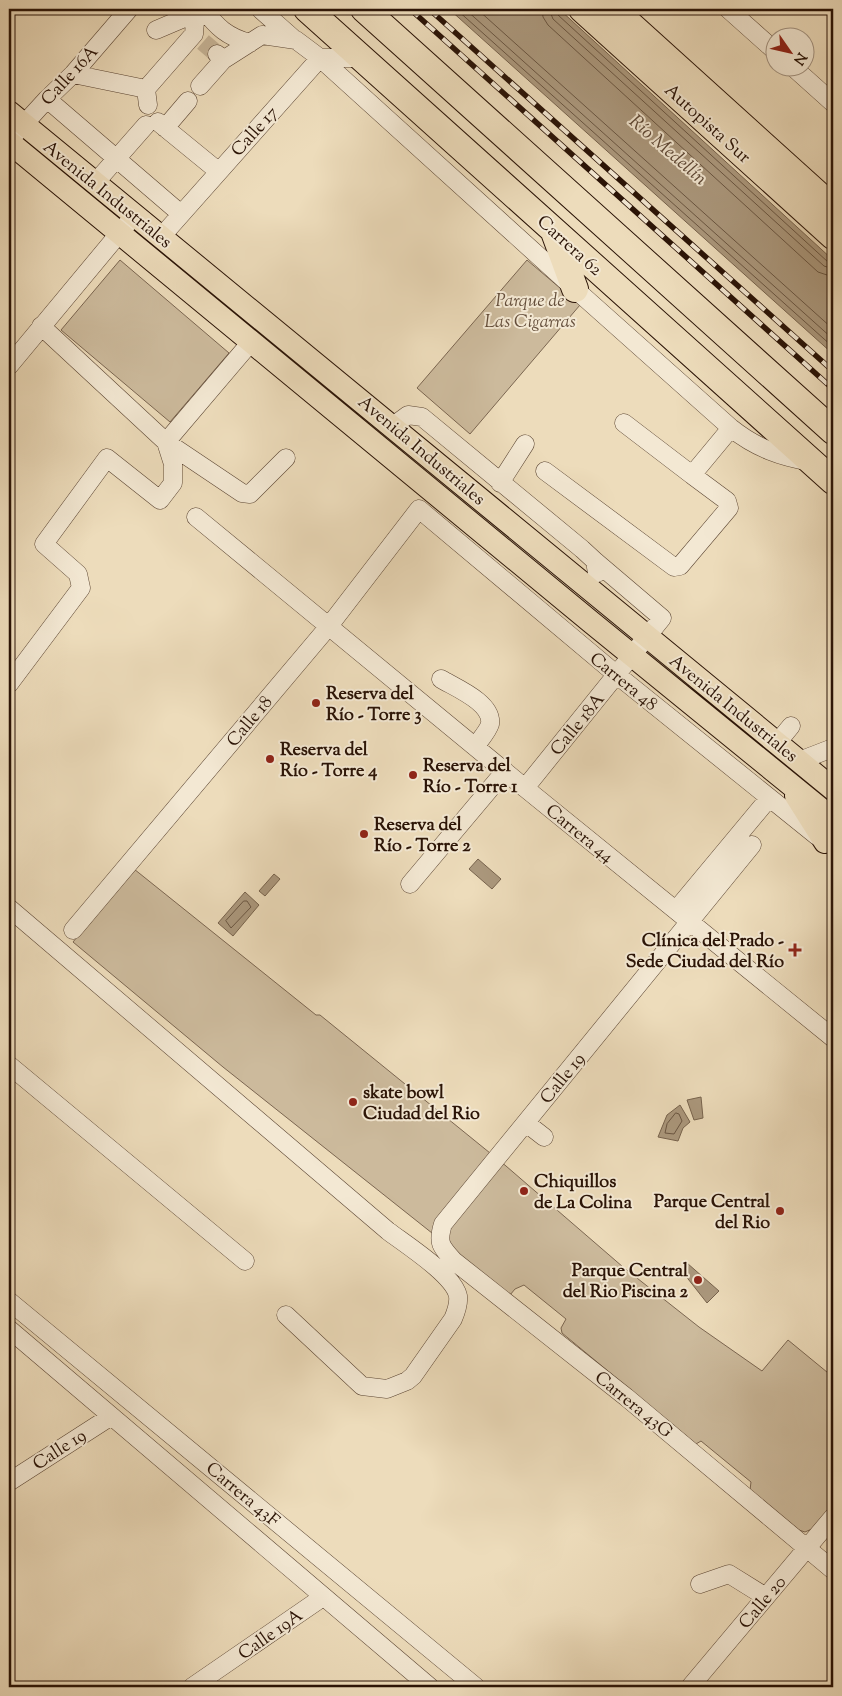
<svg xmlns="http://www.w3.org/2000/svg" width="842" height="1696" font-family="'Sorts Mill Goudy',serif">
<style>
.green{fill:#ccba9c;stroke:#7b6651}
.water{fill:#ab987d;stroke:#77634d}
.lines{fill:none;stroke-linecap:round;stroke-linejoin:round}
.shore{stroke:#6a5642;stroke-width:1}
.minor-tunnel{stroke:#c6b497;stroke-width:18;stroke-dasharray:18 9;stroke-linecap:butt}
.minor-casing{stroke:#5b4533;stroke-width:19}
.major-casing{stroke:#2a1306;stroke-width:24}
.highway-casing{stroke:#2a1306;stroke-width:28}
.minor{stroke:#f3e8d3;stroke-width:18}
.major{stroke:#eddcbb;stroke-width:22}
.highway{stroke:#eddcbb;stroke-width:26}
.rail-casing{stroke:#2a1306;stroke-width:5.5}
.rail{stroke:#f3e8d3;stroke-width:4;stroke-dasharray:11;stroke-linecap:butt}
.poi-dot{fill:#8f2418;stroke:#f3e8d3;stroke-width:2}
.labels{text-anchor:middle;stroke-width:4;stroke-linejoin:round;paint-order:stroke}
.street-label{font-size:18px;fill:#2a1306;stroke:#f3e8d3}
.park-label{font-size:18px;font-style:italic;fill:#634d3a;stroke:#f3e8d3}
.poi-label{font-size:18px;font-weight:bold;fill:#2a1306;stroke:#f3e8d3;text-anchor:start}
.water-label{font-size:19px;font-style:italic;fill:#5e4836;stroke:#f3e8d3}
</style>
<rect width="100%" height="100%" fill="#eddcbb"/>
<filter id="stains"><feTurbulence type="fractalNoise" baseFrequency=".004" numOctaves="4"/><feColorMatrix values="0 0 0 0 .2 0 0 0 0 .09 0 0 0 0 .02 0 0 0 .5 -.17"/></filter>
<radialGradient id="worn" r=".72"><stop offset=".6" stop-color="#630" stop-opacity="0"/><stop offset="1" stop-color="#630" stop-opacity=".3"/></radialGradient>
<path class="green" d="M120,260L229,353L170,422L61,330Z
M527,260L580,305L470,434L417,388Z
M134,869L316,1015H320L506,1166L623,1267L699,1327L762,1371L788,1340L833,1377V1504L814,1528L805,1532L799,1530L750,1490L751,1482L701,1441L696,1444L562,1333L561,1328L566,1319L524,1285L515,1289L510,1295L223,1067L73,942Z"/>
<path class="water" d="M449,9H559L833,260V354Z
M478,859L501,879L492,889L469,869Z
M274,874L280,879L265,896L259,891Z
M245,892L259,905L233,936L218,923Z
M701,1097L703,1118L694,1120L687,1100Z
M680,1105L690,1122L683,1128L678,1141L658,1137L667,1115Z
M687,1263L719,1291L707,1303L681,1270Z"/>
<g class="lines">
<path class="shore" d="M456,9L833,347
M465,9L833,339
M477,9L833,329
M542,9L543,17L548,25L818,272L833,277
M549,9L553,19L824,266L833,269
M556,9L558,15L828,262L833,263
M244,901H247L251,907L231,928L226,921Z
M676,1113L679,1114L682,1121L674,1134L665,1133L667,1124Z"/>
<path class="minor-tunnel" d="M203,42L217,54"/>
<defs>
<path id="minor" d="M203,9C217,27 227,37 250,43
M260,9L295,40
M728,9L774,50
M156,30L196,13
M217,54L223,60L262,35L296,40L320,58L575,289L731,428C756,448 781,457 812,462
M794,68L833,103
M73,74L146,89
M200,86L223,60
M47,99L181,214
M148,105L146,89L194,34L196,9
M158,122L218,171
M165,128L188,101
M15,134L47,99L73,74L129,9
M95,183L146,125
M161,237L320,58H362
M251,342L166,442L242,493L250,494L286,458
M9,366L127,224
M624,423L692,475L731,428
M393,426L408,415L422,417L582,549L595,561L597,573
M545,471L674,567L680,566L729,508L727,501L692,475
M500,483L525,444
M196,517L525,788L833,1038
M441,679C456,688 493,703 490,724C488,731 479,741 475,747
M9,684L81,588L78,574L44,544L107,458L160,500L173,483V464L166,442L41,326
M777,743L791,726
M799,761L830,749
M525,788L662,618L595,561
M752,845L443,1224C437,1243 441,1247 454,1261L626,1397L833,1570
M410,884L505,771
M9,908L388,1231C405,1244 454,1275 458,1296C459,1304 456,1312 453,1319L413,1376L407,1381L387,1389L362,1386L286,1315
M676,910L765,803
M73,930L329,626L419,509L617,675L817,836
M9,1065L245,1261
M526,1123L544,1137
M9,1301L476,1687
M9,1329L430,1687
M9,1482L110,1417
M700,1584L729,1574L766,1597
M192,1687L323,1597
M690,1687L833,1517"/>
<path id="major" d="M9,112L833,789
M9,142L591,622L833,819
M796,796L825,842"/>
<path id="highway" d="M307,9L833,481
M364,9L833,431
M582,9L833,236
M613,9L833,208
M554,232L575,289"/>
</defs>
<use href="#minor" class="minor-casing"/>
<use href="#major" class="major-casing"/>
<use href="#highway" class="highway-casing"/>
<use href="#minor" class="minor"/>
<use href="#major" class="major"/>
<use href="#highway" class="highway"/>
<defs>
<path id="rail" d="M410,9L833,389
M429,9L833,371"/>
</defs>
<use href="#rail" class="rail-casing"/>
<use href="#rail" class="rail"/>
</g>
<g class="poi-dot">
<circle cx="316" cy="703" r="5"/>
<circle cx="270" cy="759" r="5"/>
<circle cx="413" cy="775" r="5"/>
<circle cx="364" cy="834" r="5"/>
<path d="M792.5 942.5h5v5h5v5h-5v5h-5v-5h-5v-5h5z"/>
<circle cx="353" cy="1102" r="5"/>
<circle cx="524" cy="1191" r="5"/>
<circle cx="780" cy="1211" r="5"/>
<circle cx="698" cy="1280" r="5"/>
</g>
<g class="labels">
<g class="street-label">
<text transform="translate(69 75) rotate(-47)" y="6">Calle 16A</text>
<text transform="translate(708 123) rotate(42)" y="6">Autopista Sur</text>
<text transform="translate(254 131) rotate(-48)" y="6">Calle 17</text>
<text transform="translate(108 194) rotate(39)" y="6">Avenida Industriales</text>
<text transform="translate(570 245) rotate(42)" y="6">Carrera 62</text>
<text transform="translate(422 450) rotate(40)" y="6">Avenida Industriales</text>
<text transform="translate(624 681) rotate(39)" y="6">Carrera 48</text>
<text transform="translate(734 708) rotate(39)" y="6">Avenida Industriales</text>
<text transform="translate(249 721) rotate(-50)" y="6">Calle 18</text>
<text transform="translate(577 724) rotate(-51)" y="6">Calle 18A</text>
<text transform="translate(580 833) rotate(39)" y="6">Carrera 44</text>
<text transform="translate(562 1078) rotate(-51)" y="6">Calle 19</text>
<text transform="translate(634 1404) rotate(39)" y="6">Carrera 43G</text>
<text transform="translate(59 1449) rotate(-33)" y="6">Calle 19</text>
<text transform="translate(243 1494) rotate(40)" y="6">Carrera 43F</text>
<text transform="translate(762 1602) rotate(-50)" y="6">Calle 20</text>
<text transform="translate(270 1634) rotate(-35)" y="6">Calle 19A</text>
</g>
<g class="park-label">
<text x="530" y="306">Parque de<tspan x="530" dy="21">Las Cigarras</tspan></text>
</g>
<g class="poi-label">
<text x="326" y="699">Reserva del<tspan x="326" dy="21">Río - Torre 3</tspan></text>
<text x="280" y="755">Reserva del<tspan x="280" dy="21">Río - Torre 4</tspan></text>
<text x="423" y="771">Reserva del<tspan x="423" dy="21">Río - Torre 1</tspan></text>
<text x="374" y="830">Reserva del<tspan x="374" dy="21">Río - Torre 2</tspan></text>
<text x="784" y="946" text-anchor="end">Clínica del Prado -<tspan x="784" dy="21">Sede Ciudad del Río</tspan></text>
<text x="363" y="1098">skate bowl<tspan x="363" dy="21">Ciudad del Rio</tspan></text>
<text x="534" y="1187">Chiquillos<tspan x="534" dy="21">de La Colina</tspan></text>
<text x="770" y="1207" text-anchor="end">Parque Central<tspan x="770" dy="21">del Rio</tspan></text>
<text x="688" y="1276" text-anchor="end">Parque Central<tspan x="688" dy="21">del Rio Piscina 2</tspan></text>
</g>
<g class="water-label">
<text transform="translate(669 149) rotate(41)" y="7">Río Medellín</text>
</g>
</g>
<rect width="842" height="1696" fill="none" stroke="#eddcbb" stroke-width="30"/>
<rect x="10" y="10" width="822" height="1676" fill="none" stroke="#2a1306" stroke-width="2.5"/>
<rect x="15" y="15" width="812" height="1666" fill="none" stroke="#2a1306"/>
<g transform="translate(790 52) rotate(124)"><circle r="24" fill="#f3e8d3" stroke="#a39381"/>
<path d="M0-4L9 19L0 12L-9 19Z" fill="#8f2418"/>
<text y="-8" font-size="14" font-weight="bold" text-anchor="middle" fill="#2a1306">N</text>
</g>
<rect width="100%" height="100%" filter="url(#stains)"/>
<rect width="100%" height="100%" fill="url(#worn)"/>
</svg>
